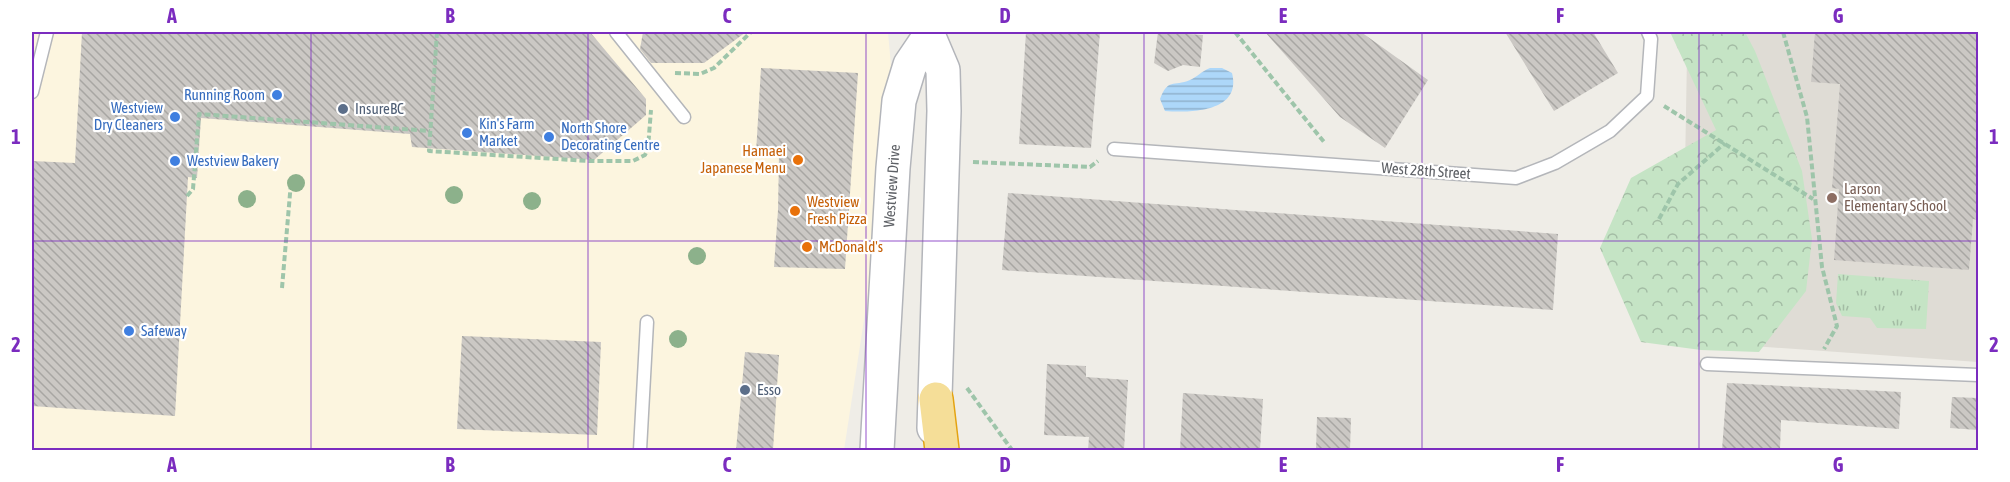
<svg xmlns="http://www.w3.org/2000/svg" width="2010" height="482" font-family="'Asap Condensed',sans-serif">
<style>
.commercial{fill:#fcf5df}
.education{fill:#dfdcd5}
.grass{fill:url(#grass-tufts)}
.forest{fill:url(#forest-crowns)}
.water{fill:url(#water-rules)}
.building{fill:url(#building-back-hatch)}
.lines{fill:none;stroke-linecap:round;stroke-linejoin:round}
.lane-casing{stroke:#b4b6ba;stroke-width:15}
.secondary-casing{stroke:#b3b5ba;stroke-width:36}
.highway-casing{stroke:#e4a311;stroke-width:36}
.path{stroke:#9ec5aa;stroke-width:4;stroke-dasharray:6 3;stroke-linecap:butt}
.lane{stroke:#fff;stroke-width:12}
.secondary{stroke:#fff;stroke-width:33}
.highway{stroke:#f5de98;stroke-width:33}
.tree{fill:#8cb18b}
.grid{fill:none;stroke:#7b2cbf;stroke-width:1.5;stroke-opacity:0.55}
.shop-dot{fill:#3f7fe0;stroke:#fff;stroke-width:2}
.service-dot{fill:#5c6f8a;stroke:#fff;stroke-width:2}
.food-dot{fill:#e8710a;stroke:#fff;stroke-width:2}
.education-dot{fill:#8d6e63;stroke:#fff;stroke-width:2}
.labels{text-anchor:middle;stroke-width:4.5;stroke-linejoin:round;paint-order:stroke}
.shop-label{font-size:15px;fill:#366cbe;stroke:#fff;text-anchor:start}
.service-label{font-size:15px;fill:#4e5e75;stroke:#fff;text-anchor:start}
.food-label{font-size:15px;fill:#c56008;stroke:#fff;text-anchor:start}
.street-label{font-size:15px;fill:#5e6166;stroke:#fff}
.education-label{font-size:15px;fill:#785e54;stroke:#fff;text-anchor:start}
.neatline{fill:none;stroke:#7b2cbf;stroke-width:2}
.grid-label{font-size:20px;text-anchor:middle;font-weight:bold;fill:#7b2cbf}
</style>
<defs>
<pattern id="grass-tufts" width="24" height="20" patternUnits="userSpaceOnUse" patternTransform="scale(1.5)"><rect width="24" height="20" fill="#c5e4c5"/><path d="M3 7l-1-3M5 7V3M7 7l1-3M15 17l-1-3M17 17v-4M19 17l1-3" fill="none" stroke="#a3bca4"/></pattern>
<pattern id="forest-crowns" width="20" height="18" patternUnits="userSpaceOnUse" patternTransform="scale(1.5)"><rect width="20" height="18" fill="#c5e4c5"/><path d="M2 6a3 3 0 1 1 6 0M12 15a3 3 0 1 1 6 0" fill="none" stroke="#a3bca4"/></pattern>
<pattern id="water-rules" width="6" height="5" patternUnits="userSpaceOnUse" patternTransform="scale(1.5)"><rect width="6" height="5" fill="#add7f9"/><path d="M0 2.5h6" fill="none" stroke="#90b2cd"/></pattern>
<pattern id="building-back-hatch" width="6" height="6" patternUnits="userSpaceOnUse" patternTransform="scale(1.5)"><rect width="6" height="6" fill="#cbc8c4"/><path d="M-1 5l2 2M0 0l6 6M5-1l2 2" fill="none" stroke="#a8a6a3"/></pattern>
</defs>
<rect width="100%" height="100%" fill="#efede7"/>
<path class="commercial" d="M32,32H888L891,66L873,261L844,450H32Z"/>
<path class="education" d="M1677,32H1978V362L1682,341L1687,55Z"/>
<path class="grass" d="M1838,274L1929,281L1926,329L1877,328L1870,318L1842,316L1836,303Z"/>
<path class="forest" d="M1670,32H1745L1755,51L1802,171L1812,239L1806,291L1759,352L1701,350L1641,342L1600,248L1631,178L1716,130Z"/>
<path class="water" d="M1210,68H1222L1232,73C1242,112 1191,113 1165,111L1160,99C1168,78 1173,87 1190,80C1197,77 1202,71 1210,68Z"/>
<path class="building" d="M82,32H590L646,99V115L594,160L412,147L410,134L201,118L197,178L188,177L175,416L32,406V161L75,163Z
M643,32H746L704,63H651L640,49Z
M1026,32H1100L1091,148L1019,144Z
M1158,32L1203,35L1200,67L1183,65L1168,71L1154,63Z
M1265,32H1361L1428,80L1385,148L1340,117Z
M1505,32H1593L1618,73L1554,111Z
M1815,32H1978V220L1973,219L1969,270L1834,260L1839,189L1832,188L1840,84L1811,82Z
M761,68L858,73L845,269L774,267L778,210L779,155L756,153Z
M1008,193L1558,234L1553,310L1002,270Z
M462,336L601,342L597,435L457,429Z
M745,352L779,355L773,450H736Z
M1047,364L1086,366V377L1128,380L1124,450H1088L1089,437L1044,435Z
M1727,383L1901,392L1899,429L1781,420L1780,450H1722Z
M1183,393L1263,399L1260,450H1180Z
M1952,397L1978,398V430L1950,428Z
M1317,417L1351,418L1350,450H1316Z"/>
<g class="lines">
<defs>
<path id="lane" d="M616,32L684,117
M32,92L47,32
M1114,149L1516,178L1555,163L1610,131L1647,96L1651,39L1648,32
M1707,364L1978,375
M640,450L647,322"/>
<path id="secondary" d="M929,32V37L943,70L944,111L934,428
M877,450L893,168L899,101L910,65L929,37"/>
<path id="highway" d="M936,399L942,450"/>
</defs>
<use href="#lane" class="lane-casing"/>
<use href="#secondary" class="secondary-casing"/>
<use href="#highway" class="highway-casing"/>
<path class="path" d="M437,32L429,151L589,161H633L645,155L648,148L651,110
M1235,32L1324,142
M1783,32L1807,117L1822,267L1837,326L1824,349
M675,73L700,74L714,68L751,32
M1664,106L1813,199
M973,162L1090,167L1098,161
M187,196L193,189L199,114L430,131
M1659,219L1678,184L1725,143
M282,288L291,182
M967,388L1012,450"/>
<use href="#lane" class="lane"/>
<use href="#secondary" class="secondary"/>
<use href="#highway" class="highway"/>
</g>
<g class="tree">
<circle cx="296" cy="183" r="9"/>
<circle cx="454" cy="195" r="9"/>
<circle cx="247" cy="199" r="9"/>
<circle cx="532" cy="201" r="9"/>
<circle cx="697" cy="256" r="9"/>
<circle cx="678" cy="339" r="9"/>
</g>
<path class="grid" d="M311,32V450M588,32V450M866,32V450M1144,32V450M1422,32V450M1699,32V450M32,241H1978"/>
<g class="shop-dot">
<circle cx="277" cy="95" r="6"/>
<circle cx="175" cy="117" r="6"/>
<circle cx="467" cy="133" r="6"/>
<circle cx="549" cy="137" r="6"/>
<circle cx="175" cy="161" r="6"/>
<circle cx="129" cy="331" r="6"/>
</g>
<g class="service-dot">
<circle cx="343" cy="109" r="6"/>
<circle cx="745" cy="390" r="6"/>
</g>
<g class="food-dot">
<circle cx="798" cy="160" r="6"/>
<circle cx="795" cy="211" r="6"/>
<circle cx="807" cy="247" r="6"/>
</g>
<circle class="education-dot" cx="1832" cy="198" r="6"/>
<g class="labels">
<g class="shop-label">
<text x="265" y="100" text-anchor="end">Running Room</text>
<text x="163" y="113" text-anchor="end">Westview<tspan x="163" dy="17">Dry Cleaners</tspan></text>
<text x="479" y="129">Kin's Farm<tspan x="479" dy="17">Market</tspan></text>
<text x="561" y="133">North Shore<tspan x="561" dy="17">Decorating Centre</tspan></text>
<text x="187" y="166">Westview Bakery</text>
<text x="141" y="336">Safeway</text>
</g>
<g class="service-label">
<text x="355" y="114">InsureBC</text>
<text x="757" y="395">Esso</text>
</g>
<g class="food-label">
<text x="786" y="156" text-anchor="end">Hamaei<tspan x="786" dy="17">Japanese Menu</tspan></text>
<text x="807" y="207">Westview<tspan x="807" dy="17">Fresh Pizza</tspan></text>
<text x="819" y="252">McDonald's</text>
</g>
<g class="street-label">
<text transform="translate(1426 171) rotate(4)" y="5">West 28th Street</text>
<text transform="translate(892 186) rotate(-86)" y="5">Westview Drive</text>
</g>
<g class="education-label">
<text x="1844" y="194">Larson<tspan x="1844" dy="17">Elementary School</tspan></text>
</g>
</g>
<rect width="2010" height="482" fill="none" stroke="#ffffff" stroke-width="66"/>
<rect x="33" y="33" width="1944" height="416" class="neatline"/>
<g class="grid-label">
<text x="172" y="23">A</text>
<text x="450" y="23">B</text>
<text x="727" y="23">C</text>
<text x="1005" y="23">D</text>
<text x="1283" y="23">E</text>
<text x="1560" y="23">F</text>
<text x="1838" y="23">G</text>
<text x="16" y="144">1</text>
<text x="1994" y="144">1</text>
<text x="16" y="352">2</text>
<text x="1994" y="352">2</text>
<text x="172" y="472">A</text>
<text x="450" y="472">B</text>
<text x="727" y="472">C</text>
<text x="1005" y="472">D</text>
<text x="1283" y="472">E</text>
<text x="1560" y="472">F</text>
<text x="1838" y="472">G</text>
</g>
</svg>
